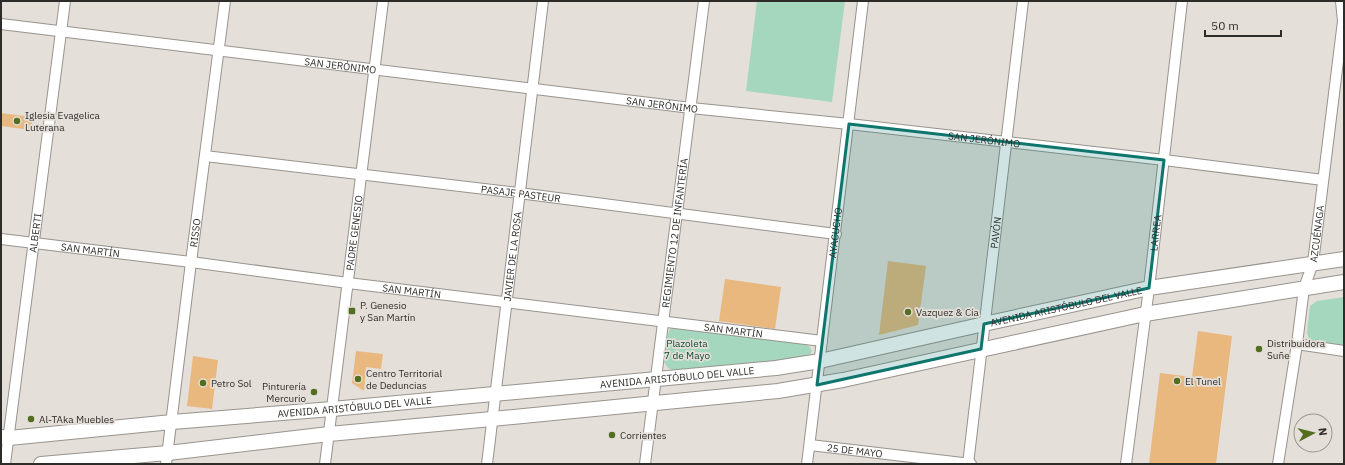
<svg xmlns="http://www.w3.org/2000/svg" width="1345" height="465" font-family="'IBM Plex Sans',sans-serif">
<style>
.green{fill:#a4d7bd}
.building{fill:#e8b87f}
.lines{fill:none;stroke-linecap:round;stroke-linejoin:round}
.street-casing{stroke:#98938d;stroke-width:12}
.secondary-casing{stroke:#98938d;stroke-width:16}
.street{stroke:#fff;stroke-width:10}
.secondary{stroke:#fff;stroke-width:14}
.marked{fill:#0f766e;fill-opacity:0.2;stroke:#0f766e;stroke-width:3;stroke-linejoin:round}
.poi-dot{fill:#546e21;stroke:#e5dfda;stroke-width:1.5}
.labels{text-anchor:middle;stroke-width:3.5;stroke-linejoin:round;paint-order:stroke}
.street-label{font-size:10px;fill:#2e2c29;stroke:#e5dfda}
.poi-label{font-size:10px;fill:#2e2c29;stroke:#e5dfda;text-anchor:start}
.park-label{font-size:10px;fill:#0a4931;stroke:#e5dfda}
</style>
<rect width="100%" height="100%" fill="#e5dfda"/>
<path class="green" d="M757,1H845L832,102L746,91Z
M1344,297V345L1309,340L1307,332L1310,306L1317,301Z
M676,327L805,344L810,347L812,351L810,355L805,358L775,362L672,370L668,368L664,362L668,333L670,329Z"/>
<path class="building" d="M1,113L33,117L31,130L1,126Z
M888,261L926,266L918,325L879,335Z
M725,279L781,287L775,329L719,321Z
M1198,331L1232,336L1216,464H1149L1160,373L1192,377Z
M356,351L383,354L381,369L366,367L364,391L352,383Z
M193,356L218,360L212,409L187,406Z"/>
<g class="lines">
<defs>
<g id="street">
<path id="s1" d="M1,24L691,108L849,124L1164,160L1323,180"/>
<path id="s2" d="M205,156L519,193L836,234"/>
<path id="s3" d="M1,239L191,262L348,283L822,341"/>
<path d="M1297,344L1344,351"/>
<path id="s4" d="M810,445L971,464"/>
<path id="s5" d="M5,464L65,1"/>
<path id="s6" d="M166,464L191,262L225,1"/>
<path id="s7" d="M325,464L383,1"/>
<path id="s8" d="M487,464L543,1"/>
<path id="s9" d="M645,464L704,1"/>
<path id="s10" d="M807,464L863,1"/>
<path id="s11" d="M968,464L1023,1"/>
<path id="s12" d="M1126,464L1149,288L1182,1"/>
<path id="s13" d="M1278,464L1297,344L1304,288L1313,263L1343,21L1341,1"/>
</g>
<g id="secondary">
<path id="s14" d="M1,437L9,438L172,422L332,409L776,368L820,361L984,324L1149,288L1344,259"/>
<path d="M41,464L168,453L329,434L492,419L778,391L843,380L1145,314L1344,282"/>
</g>
</defs>
<use href="#street" class="street-casing"/>
<use href="#secondary" class="secondary-casing"/>
<use href="#street" class="street"/>
<use href="#secondary" class="secondary"/>
</g>
<path class="marked" d="M849,124L1164,160L1149,288L984,324L981,349L817,385Z"/>
<g class="poi-dot">
<circle cx="17" cy="121" r="4"/>
<rect x="348" y="307" width="8" height="8" rx="2"/>
<circle cx="908" cy="312" r="4"/>
<circle cx="1259" cy="349" r="4"/>
<circle cx="358" cy="379" r="4"/>
<circle cx="1177" cy="381" r="4"/>
<circle cx="203" cy="383" r="4"/>
<circle cx="314" cy="392" r="4"/>
<circle cx="31" cy="419" r="4"/>
<circle cx="612" cy="435" r="4"/>
</g>
<g class="labels">
<g class="street-label">
<text dy="4" stroke="none"><textPath href="#s1" startOffset="342">SAN JERÓNIMO</textPath></text>
<text dy="4" stroke="none"><textPath href="#s1" startOffset="666">SAN JERÓNIMO</textPath></text>
<text dy="4" stroke="none"><textPath href="#s1" startOffset="990">SAN JERÓNIMO</textPath></text>
<text dy="4" stroke="none"><textPath href="#s2" startOffset="318">PASAJE PASTEUR</textPath></text>
<text dy="4" stroke="none"><textPath href="#s6" startOffset="233">RISSO</textPath></text>
<text dy="4" stroke="none"><textPath href="#s11" startOffset="233">PAVÓN</textPath></text>
<text dy="4" stroke="none"><textPath href="#s5" startOffset="233">ALBERTI</textPath></text>
<text dy="4" stroke="none"><textPath href="#s7" startOffset="233">PADRE GENESIO</textPath></text>
<text dy="4" stroke="none"><textPath href="#s9" startOffset="233">REGIMIENTO 12 DE INFANTERÍA</textPath></text>
<text dy="4" stroke="none"><textPath href="#s10" startOffset="233">AYACUCHO</textPath></text>
<text dy="4" stroke="none"><textPath href="#s12" startOffset="233">LARREA</textPath></text>
<text dy="4" stroke="none"><textPath href="#s13" startOffset="234">AZCUÉNAGA</textPath></text>
<text dy="4" stroke="none"><textPath href="#s3" startOffset="90">SAN MARTÍN</textPath></text>
<text dy="4" stroke="none"><textPath href="#s8" startOffset="209">JAVIER DE LA ROSA</textPath></text>
<text dy="4" stroke="none"><textPath href="#s3" startOffset="414">SAN MARTÍN</textPath></text>
<text dy="4" stroke="none"><textPath href="#s14" startOffset="1075">AVENIDA ARISTÓBULO DEL VALLE</textPath></text>
<text dy="4" stroke="none"><textPath href="#s3" startOffset="738">SAN MARTÍN</textPath></text>
<text dy="4" stroke="none"><textPath href="#s14" startOffset="679">AVENIDA ARISTÓBULO DEL VALLE</textPath></text>
<text dy="4" stroke="none"><textPath href="#s14" startOffset="355">AVENIDA ARISTÓBULO DEL VALLE</textPath></text>
<text dy="4" stroke="none"><textPath href="#s4" startOffset="45">25 DE MAYO</textPath></text>
</g>
<g class="poi-label">
<text x="25" y="119">Iglesia Evagelica<tspan x="25" dy="12">Luterana</tspan></text>
<text x="360" y="309">P. Genesio<tspan x="360" dy="12">y San Martín</tspan></text>
<text x="916" y="316">Vazquez &amp; Cía</text>
<text x="1267" y="347">Distribuidora<tspan x="1267" dy="12">Suñe</tspan></text>
<text x="366" y="377">Centro Territorial<tspan x="366" dy="12">de Deduncias</tspan></text>
<text x="1185" y="385">El Tunel</text>
<text x="211" y="387">Petro Sol</text>
<text x="306" y="390" text-anchor="end">Pinturería<tspan x="306" dy="12">Mercurio</tspan></text>
<text x="39" y="423">Al-TAka Muebles</text>
<text x="620" y="439">Corrientes</text>
</g>
<g class="park-label">
<text x="687" y="347">Plazoleta<tspan x="687" dy="12">7 de Mayo</tspan></text>
</g>
</g>
<rect width="1345" height="465" fill="none" stroke="#2e2c29" stroke-width="4"/>
<g transform="translate(1313 433) rotate(83)"><circle r="19" fill="#e5dfda" stroke="#9c9793"/>
<path d="M0-3L7 15L0 10L-7 15Z" fill="#546e21"/>
<text y="-6" font-size="11" font-weight="bold" text-anchor="middle" fill="#2e2c29">N</text>
</g>
<path d="M1205 30v6h76v-6" fill="none" stroke="#2e2c29" stroke-width="2"/>
<text x="1211" y="30" font-size="12" fill="#2e2c29" stroke="#e5dfda" stroke-width="3" paint-order="stroke">50 m</text>
</svg>
